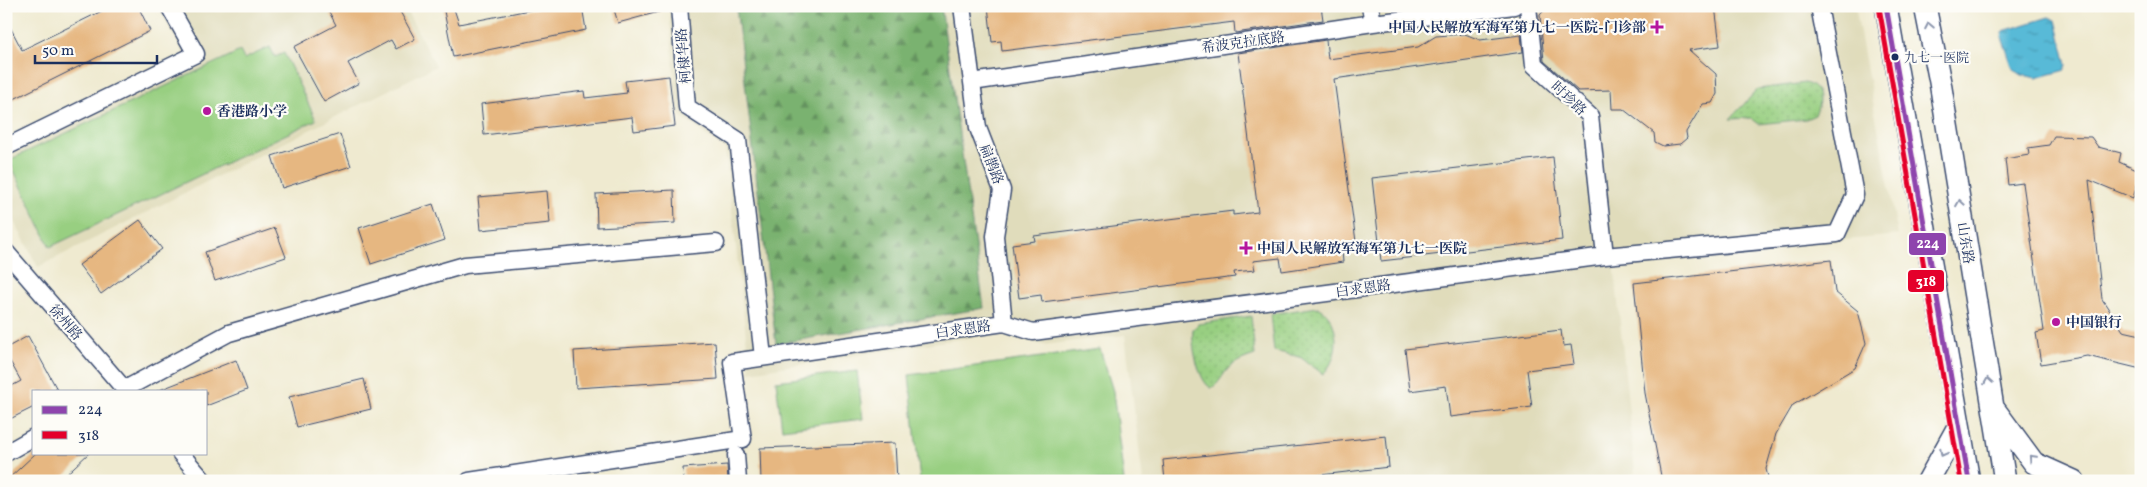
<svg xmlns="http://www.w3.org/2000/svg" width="2147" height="487" font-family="Vollkorn,'Noto Serif SC',serif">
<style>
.built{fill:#e0dcbb}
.grass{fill:url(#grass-dots);stroke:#5a7f70}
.forest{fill:url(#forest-firs);stroke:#4a7066}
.garden{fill:#98cf81;stroke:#5a7f70}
.water{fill:url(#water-ripples);stroke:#3a749a}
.building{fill:#e6b781}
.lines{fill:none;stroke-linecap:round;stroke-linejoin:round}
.minor-casing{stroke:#3b4b6f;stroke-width:19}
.major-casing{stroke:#3b4b6f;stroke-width:24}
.minor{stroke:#fff;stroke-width:16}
.major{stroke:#fff;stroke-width:21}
.bus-1-casing{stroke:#fdfcf7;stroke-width:9}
.bus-2-casing{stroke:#fdfcf7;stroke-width:9}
.bus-1{stroke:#8e44ad;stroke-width:5}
.bus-2{stroke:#e4002b;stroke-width:5}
.oneway{stroke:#8d97ae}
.poi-dot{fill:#b5179e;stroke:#fdfcf7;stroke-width:2}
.bus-dot{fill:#1b2f5e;stroke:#fdfcf7;stroke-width:2}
.labels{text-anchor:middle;stroke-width:4.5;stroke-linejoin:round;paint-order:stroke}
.bus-label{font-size:13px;fill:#1b2f5e;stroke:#fdfcf7;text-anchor:start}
.poi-label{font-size:14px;font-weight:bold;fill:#1b2f5e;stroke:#fdfcf7;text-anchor:start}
.street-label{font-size:14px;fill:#1b2f5e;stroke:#fdfcf7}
.line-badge{stroke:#fdfcf7;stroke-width:2}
.badge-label{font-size:14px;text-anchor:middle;font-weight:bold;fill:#fff}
</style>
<defs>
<pattern id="grass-dots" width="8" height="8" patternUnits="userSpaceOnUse" patternTransform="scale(1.25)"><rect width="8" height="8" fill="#98cf81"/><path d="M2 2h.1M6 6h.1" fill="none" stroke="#82b272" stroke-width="1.8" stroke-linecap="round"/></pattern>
<pattern id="forest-firs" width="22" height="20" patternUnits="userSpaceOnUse" patternTransform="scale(1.25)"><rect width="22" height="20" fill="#7ab26f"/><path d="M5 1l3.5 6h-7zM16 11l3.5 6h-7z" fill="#63915e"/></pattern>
<pattern id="water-ripples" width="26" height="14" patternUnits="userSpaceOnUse" patternTransform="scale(1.25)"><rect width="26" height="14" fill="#58bad7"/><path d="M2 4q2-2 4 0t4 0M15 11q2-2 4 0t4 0" fill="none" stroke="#4898b2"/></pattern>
</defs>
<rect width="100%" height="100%" fill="#fdfcf7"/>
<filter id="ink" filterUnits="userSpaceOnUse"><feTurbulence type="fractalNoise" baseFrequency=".02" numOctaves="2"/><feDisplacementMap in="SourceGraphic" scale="10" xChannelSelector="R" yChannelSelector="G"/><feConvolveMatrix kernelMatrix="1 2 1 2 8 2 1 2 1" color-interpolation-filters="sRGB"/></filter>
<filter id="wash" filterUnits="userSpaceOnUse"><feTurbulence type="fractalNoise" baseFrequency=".0096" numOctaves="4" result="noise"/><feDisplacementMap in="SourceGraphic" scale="20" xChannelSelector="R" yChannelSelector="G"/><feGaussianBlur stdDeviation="1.12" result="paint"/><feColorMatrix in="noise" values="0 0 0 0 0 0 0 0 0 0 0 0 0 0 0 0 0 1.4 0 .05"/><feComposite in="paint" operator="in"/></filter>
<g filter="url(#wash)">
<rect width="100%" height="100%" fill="#efead0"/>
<path class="built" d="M158,6H404L436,66L38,267L6,205V142L184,54Z
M669,6H1855L1898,235L1614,262L1635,473L1612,481H1143L1125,335L1043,345L996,333L750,372L725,149L677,114Z"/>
<path class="grass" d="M1805,83C1822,88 1821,102 1815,115L1806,119L1759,124L1751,118L1730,119L1758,89Z
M1318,307C1341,318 1341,358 1323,374L1300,357L1274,351L1270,314Z
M1251,316L1255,355C1246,358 1237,361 1230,367C1222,374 1220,384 1211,388C1198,381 1191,343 1193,329L1198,324Z"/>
<path class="forest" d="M736,6H941L984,308L776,344Z"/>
<path class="garden" d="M270,47L275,57L284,53L316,120L50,247L9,160L240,51L244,59Z
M1100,349L1113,391L1124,481H920L909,375Z
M857,371L863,419L782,429L776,381Z"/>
<path class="water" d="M2049,17L2056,20L2067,65L2065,70L2037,78L2022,75L2013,69L2002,37L2003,31Z"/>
<g id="blocks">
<path class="building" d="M112,6H138L150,31L6,103V19L22,50Z
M326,6H397L415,39L396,49L391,40L348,63L359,83L324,102L294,47L336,25Z
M443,6H453L459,24L549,6H582L586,30L453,57Z
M613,6H665L666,10L618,23Z
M988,6H1321L1323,20L1235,33L1234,22L1002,51L1001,41L992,42Z
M1548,6H1715L1720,46L1689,50L1716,74L1717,94L1712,103L1703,104L1686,132L1687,138L1680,144L1663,146L1655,142L1654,133L1623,109H1612L1611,90L1578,91L1544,61L1540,15Z
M1465,34L1480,40L1521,35L1523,52L1334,79L1357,249L1342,251L1343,262L1282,271L1280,258L1253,261L1255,270L1234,272L1235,277L1042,302L1041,295L1019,298L1012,244L1035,241L1034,236L1233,211V215L1258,212L1238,53L1326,40L1328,59L1418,47L1436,36Z
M669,76L675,126L634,131L632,117L484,135L481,104L584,91L585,98L627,93L625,81Z
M340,134L351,166L282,188L272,156Z
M2054,136L2091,137L2098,147L2121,153L2119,162L2141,172L2133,198L2089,180L2102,299L2123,331L2141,335V369L2087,356L2041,364L2036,333L2044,331L2023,183L2008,185L2005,159L2029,155L2028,148L2049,145Z
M1553,157L1562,240L1381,261L1372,178Z
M674,190L675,223L597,227L596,194Z
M547,191L550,223L481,230L478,197Z
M433,204L445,240L371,264L359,228Z
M140,220L162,249L101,294L79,265Z
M275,228L286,257L215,281L205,252Z
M1831,260L1835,292L1858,311L1866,343L1855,368L1793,405L1776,434L1766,469L1769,481H1662L1645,393L1634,283Z
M1561,330L1563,346L1571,345L1574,364L1527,370L1532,407L1450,417L1446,386L1410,391L1405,349Z
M28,336L58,391H34V407L6,421V389L21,381L6,354V348Z
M715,342L718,379L576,388L574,351Z
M236,360L247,390L206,406V391H157Z
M364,379L371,409L297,427L289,397Z
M1386,436L1389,467L1304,477V481H1165L1163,460Z
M895,443L897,481H761L760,448Z
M36,453H89L59,481H6Z
M727,465L728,481H684L683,468Z"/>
</g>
</g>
<g filter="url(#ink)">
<use href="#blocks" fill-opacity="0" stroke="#3b4b6f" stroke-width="1"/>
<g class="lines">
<defs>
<path id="minor" d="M679,6L687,107L738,140L763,357
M962,6L978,128L1002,190L995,236L1004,323
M1370,6L1373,23
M1528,6L1534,65L1590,116L1605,256
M972,82L1373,23L1514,6
M6,147L196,54L169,6
M6,252L126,391
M125,389L229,333L465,265L716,243
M6,453L34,437
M180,453L204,481
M736,455L738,481
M469,481L743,439L732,362L1004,323L1033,332L1605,256L1837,234L1855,195L1819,6"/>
<path id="major" d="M1886,6L1969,481
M1925,6L1940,82L2005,481
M1995,410L2034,463L2074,481
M1928,481L1959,425"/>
</defs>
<use href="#minor" class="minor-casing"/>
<use href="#major" class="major-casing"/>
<use href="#minor" class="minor"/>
<use href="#major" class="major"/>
<defs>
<path id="bus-1" d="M1886,6L1969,481"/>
<path id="bus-2" d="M1879,7L1961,481"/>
</defs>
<use href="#bus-1" class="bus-1-casing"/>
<use href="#bus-2" class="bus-2-casing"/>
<use href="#bus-1" class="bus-1"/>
<use href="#bus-2" class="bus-2"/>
</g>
<defs><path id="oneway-chevron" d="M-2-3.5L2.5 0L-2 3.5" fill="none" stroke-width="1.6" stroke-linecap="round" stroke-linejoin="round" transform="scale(1.25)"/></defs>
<g class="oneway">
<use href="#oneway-chevron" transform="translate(1929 26) rotate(-101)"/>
<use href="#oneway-chevron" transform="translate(1960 203) rotate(-99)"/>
<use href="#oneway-chevron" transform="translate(1988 381) rotate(-99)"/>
<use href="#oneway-chevron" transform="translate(1943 453) rotate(118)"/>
<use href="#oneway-chevron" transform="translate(2032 458) rotate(-133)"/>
</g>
</g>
<g class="poi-dot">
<path d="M1654.5 19.5h5v5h5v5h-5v5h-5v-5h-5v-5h5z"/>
<circle cx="207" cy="111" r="5"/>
<path d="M1243.5 240.5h5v5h5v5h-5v5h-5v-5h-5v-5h5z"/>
<circle cx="2056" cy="322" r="5"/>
</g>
<circle class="bus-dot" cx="1895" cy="57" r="4.5"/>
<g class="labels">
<g class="bus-label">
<text x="1904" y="62">九七一医院</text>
</g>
<g class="poi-label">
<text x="1646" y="32" text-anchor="end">中国人民解放军海军第九七一医院-门诊部</text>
<text x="217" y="116">香港路小学</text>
<text x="1257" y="253">中国人民解放军海军第九七一医院</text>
<text x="2066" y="327">中国银行</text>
</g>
<g class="street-label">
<text transform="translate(1243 42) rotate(-8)" y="5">希波克拉底路</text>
<text transform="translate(683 56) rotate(-95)" y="5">柯棣华路</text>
<text transform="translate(1569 98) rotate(43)" y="5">时珍路</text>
<text transform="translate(992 164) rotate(69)" y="5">扁鹊路</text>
<text transform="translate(1966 243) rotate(81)" y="5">山东路</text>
<text transform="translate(1363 288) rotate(-8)" y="5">白求恩路</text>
<text transform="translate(66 322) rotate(49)" y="5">徐州路</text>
<text transform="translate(963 329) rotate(-8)" y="5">白求恩路</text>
</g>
</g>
<g class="line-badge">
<rect x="1908" y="232" width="39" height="24" rx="5" fill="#8e44ad"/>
<rect x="1907" y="269" width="38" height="24" rx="5" fill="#e4002b"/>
</g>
<g class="badge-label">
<text x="1928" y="248">224</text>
<text x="1926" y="286">318</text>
</g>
<rect width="2147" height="487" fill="none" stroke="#fdfcf7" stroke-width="25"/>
<rect x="32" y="390" width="175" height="65" fill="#fdfcf7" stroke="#a3aaba"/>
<rect x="42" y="406" width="25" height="8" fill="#8e44ad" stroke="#a3aaba"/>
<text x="78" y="414" font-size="15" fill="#1b2f5e">224</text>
<rect x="42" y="431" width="25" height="8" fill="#e4002b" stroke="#a3aaba"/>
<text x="78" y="440" font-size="15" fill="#1b2f5e">318</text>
<path d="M35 55v8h122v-8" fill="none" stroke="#1b2f5e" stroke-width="2.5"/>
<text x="42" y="55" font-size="15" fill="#1b2f5e" stroke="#fdfcf7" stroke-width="4" paint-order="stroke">50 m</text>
</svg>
